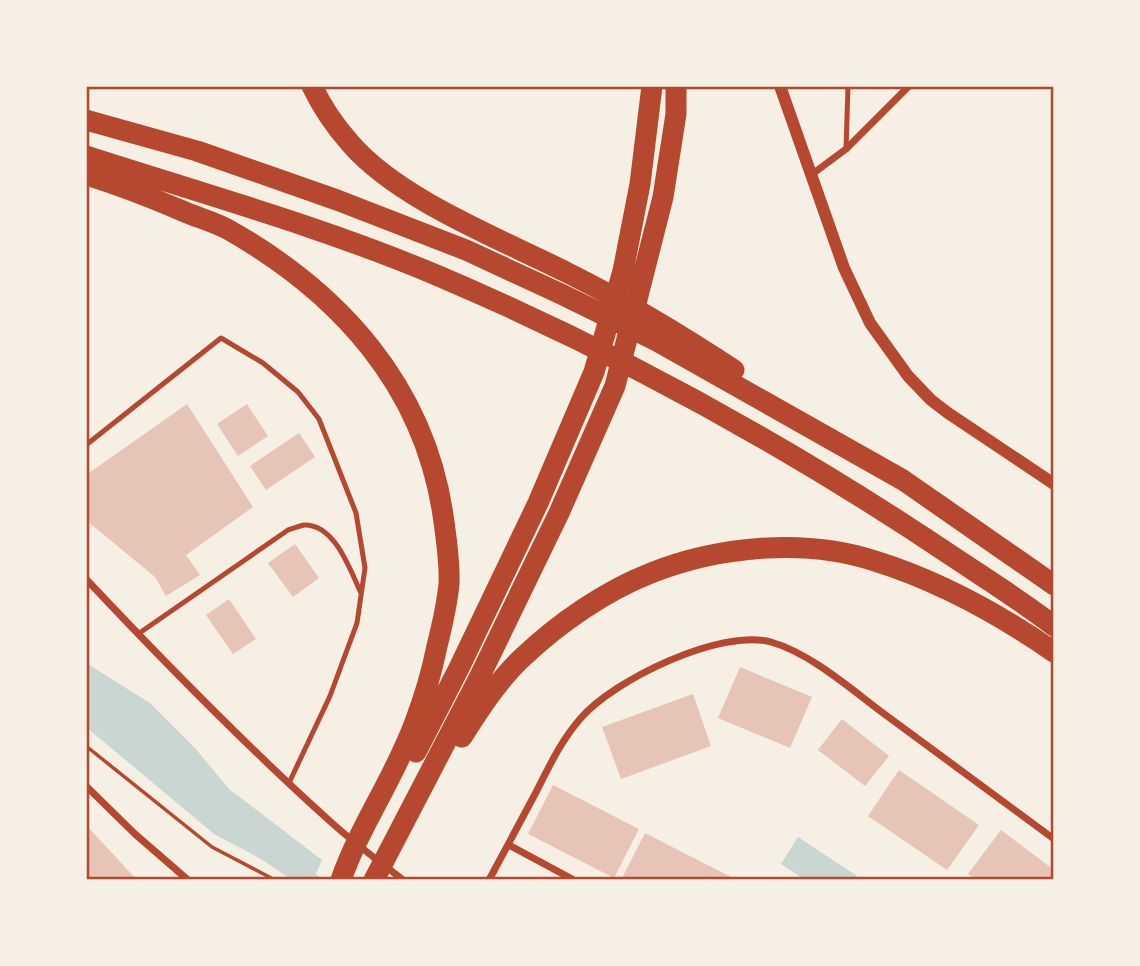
<svg xmlns="http://www.w3.org/2000/svg" width="1140" height="966" font-family="'Noto Serif',serif">
<style>
.water{fill:#c9d6d2}
.lines{fill:none;stroke-linecap:round;stroke-linejoin:round}
.stream{stroke:#c9d6d2;stroke-width:6}
.building{fill:#e6c5b7}
.path{stroke:#b5482f;stroke-width:3.5}
.service{stroke:#b5482f;stroke-width:5}
.minor{stroke:#b5482f;stroke-width:7}
.tertiary{stroke:#b5482f;stroke-width:12}
.motorway{stroke:#b5482f;stroke-width:21}
.neatline{fill:none;stroke:#b5482f;stroke-width:2.5}
</style>
<rect width="100%" height="100%" fill="#f6efe4"/>
<path class="water" d="M86,663L150,703L195,748L229,789L322,860L313,880H292L261,859L214,834L86,727Z
M798,837L857,876L855,880H805L781,864Z"/>
<g class="lines">
<path class="stream" d="M309,873L319,880"/>
</g>
<path class="building" d="M187,404L253,507L186,555L200,575L166,596L155,577L86,520V475Z
M247,404L268,436L238,456L217,424Z
M299,433L315,457L266,490L250,466Z
M295,544L319,578L293,597L268,563Z
M229,599L256,639L233,654L206,615Z
M740,667L812,697L790,748L718,718Z
M693,694L711,746L621,779L602,727Z
M842,719L889,756L865,786L818,750Z
M899,770L979,825L947,870L868,816Z
M553,785L639,829L614,878L528,834Z
M86,825L137,880H86Z
M1001,830L1054,870V880H976L968,874Z
M645,833L731,877L729,880H621Z"/>
<g class="lines">
<path class="path" d="M86,746L212,847L275,880"/>
<path class="service" d="M846,149L848,86
M86,445L221,338L263,363L298,392L319,419L356,513L365,568L357,623L330,696L289,783
M138,634L288,530C292,529 299,526 304,525C335,524 350,570 361,593"/>
<path class="minor" d="M811,175L846,149L909,86
M86,579C165,663 246,746 332,823C354,843 379,861 403,880
M86,786L135,834L188,880
M509,845L574,880
M489,880C504,852 519,824 534,796C548,769 560,742 580,719C613,680 721,628 771,642C810,653 851,689 883,713C940,755 997,797 1054,839"/>
<path class="tertiary" d="M780,86L844,268L870,323L908,376L931,400L948,413L1054,484"/>
<path class="motorway" d="M312,86C322,107 334,125 350,143C399,200 501,239 568,273C626,302 680,334 734,370
M86,120L197,151L337,200L466,250L561,294L657,341L903,480L1054,585
M86,156C204,194 326,228 441,277C621,354 793,449 955,558C988,580 1023,602 1054,626
M86,175C120,185 152,198 185,212C199,218 215,222 229,230C340,293 424,386 443,515C446,537 450,561 449,584C447,604 442,626 437,646C432,671 424,698 415,722C395,777 360,825 341,880
M462,737C479,710 499,679 523,657C559,623 605,591 651,573C719,546 805,538 875,561C939,581 999,614 1054,652
M416,752L459,668L538,503L594,372L623,271L640,184L652,86
M374,880L479,678L559,513L615,386L663,197L676,114V86"/>
</g>
<rect width="1140" height="966" fill="none" stroke="#f6efe4" stroke-width="175"/>
<rect x="88" y="88" width="964" height="790" class="neatline"/>
</svg>
